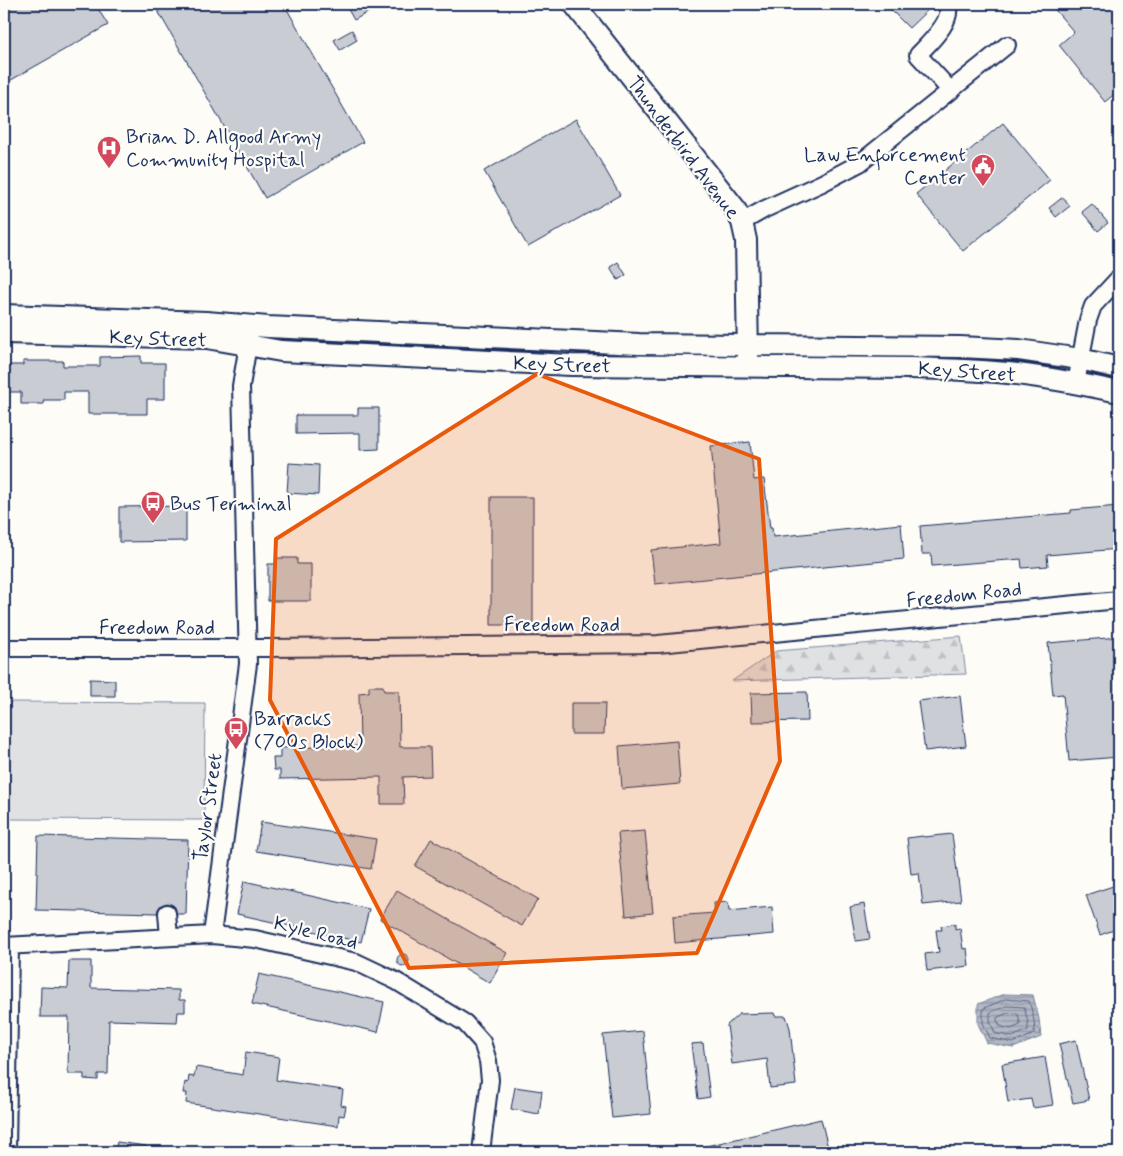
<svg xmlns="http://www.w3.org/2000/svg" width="1123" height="1156" font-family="Mynerve,sans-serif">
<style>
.green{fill:#e0e1e3;stroke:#7e88a0}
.forest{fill:url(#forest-firs);stroke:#7e88a0}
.water{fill:url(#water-rules);stroke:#76819c}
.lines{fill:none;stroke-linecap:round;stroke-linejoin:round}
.shore{stroke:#586687;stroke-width:1}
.building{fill:#c9ccd3;stroke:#1b2f5e}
.minor-casing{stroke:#1b2f5e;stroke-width:20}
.major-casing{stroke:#1b2f5e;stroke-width:24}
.minor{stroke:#fdfcf7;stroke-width:16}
.major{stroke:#fdfcf7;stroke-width:20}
.marked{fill:#e8590c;fill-opacity:0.2;stroke:#e8590c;stroke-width:4;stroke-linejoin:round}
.labels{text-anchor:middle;stroke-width:4.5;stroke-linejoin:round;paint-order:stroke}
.poi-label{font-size:20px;fill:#1b2f5e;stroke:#fdfcf7;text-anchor:start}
.street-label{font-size:20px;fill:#1b2f5e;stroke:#fdfcf7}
</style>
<defs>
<pattern id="forest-firs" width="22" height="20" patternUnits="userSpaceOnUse" patternTransform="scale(1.25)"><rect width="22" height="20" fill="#e0e1e3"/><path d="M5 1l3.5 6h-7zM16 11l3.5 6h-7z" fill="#c0c1c5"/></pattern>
<pattern id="water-rules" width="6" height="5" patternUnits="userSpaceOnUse" patternTransform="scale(1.25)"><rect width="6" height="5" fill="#b3b8c5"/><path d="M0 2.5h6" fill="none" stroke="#9196a3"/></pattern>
</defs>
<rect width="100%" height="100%" fill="#fdfcf7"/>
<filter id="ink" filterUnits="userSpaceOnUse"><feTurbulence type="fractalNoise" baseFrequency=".02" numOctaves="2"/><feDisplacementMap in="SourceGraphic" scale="10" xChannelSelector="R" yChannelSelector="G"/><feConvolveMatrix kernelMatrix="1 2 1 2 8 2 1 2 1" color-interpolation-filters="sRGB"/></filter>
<g filter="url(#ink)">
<path class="green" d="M7,702L205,703L204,820L6,819Z"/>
<path class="forest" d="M961,636L966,674L732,681L776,651Z"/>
<path class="water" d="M1005,994L1033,995L1039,1019L1041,1037L1013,1048L987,1043L978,1024V1004Z"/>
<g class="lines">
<path class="shore" d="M1006,999L1029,1001C1032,1011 1036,1024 1034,1034L1013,1043L990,1038L983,1023V1009Z
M1007,1006L1024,1007L1028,1022V1030L1012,1037L995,1033L990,1021V1013Z
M1008,1013L1018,1014L1020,1023V1025L1011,1029L1000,1026L997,1020V1018Z"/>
</g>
<path class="building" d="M4,4H95L108,25L4,84Z
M154,4H284L363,142L265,198Z
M345,4H383L354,20Z
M885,4H934L909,28Z
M1050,4H1119V90L1105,102L1059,45L1074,32Z
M352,30L357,40L340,50L334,40Z
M576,119L620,195L528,247L484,171Z
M1003,123L1050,180L963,251L916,194Z
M1063,197L1070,206L1056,217L1049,208Z
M1092,204L1108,223L1098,231L1082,212Z
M618,262L626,275L618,280L610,267Z
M141,356V363H165V399H147V414H88V392H64V400H43L44,404H21V392H8V365H23V361H63V366H100V357Z
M358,408H379V449L360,450V433L296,434V415H358Z
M750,442L754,480L764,479L770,528H772L773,537L901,524L904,559L655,584L651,550L721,543L711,446Z
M289,463L319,465L318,495L287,493Z
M491,497H533V625H491Z
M186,506V541L119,542V507Z
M1119,506V549L1047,555L1048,566L1022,568L1021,559L932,566L931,554H922L920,526L1071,513V510Z
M276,558H297V564H311V601H268V564H276Z
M1119,637V757L1069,761L1063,694L1053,695L1048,643Z
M90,679L115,680V696H90Z
M369,686H383L384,691H399L400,747H430L431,776L403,777L404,804H381V777L280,779V770H274L273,758H280V748L360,746L359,693L369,692Z
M807,692L808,721L752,722L751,693Z
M960,696L966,746L925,751L918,701Z
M571,703H605L604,734H571Z
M677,741L680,784L622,789L619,746Z
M261,822L376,839L371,869L256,851Z
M645,831L653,913L626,916L618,833Z
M952,834L961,901L923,905L919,873L911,874L907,838L923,836L924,837Z
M38,836L188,840L186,914H177L175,907L171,904L167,903L161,905L158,909L157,913L36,910Z
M431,839L538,899L522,926L415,866Z
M244,881L369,909L361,942L237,914Z
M1119,884V928L1100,935L1086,895Z
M397,890L507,953L490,983L380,919Z
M728,902L729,911L772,907L774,934L675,943L673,916L715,913L714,903Z
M864,904L870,939L856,941L850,907Z
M955,924V929L960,928L963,949L967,948L969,966L927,971L925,954L939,952L936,930H942L941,926Z
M397 960a6 6 0 1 1 12 0a6 6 0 1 1-12 0Z
M69,961H91V988L179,990V1000H185V1012H178L177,1022L109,1020L108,1074H98V1080L84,1079V1074H68L69,1017H40L41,987L68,988Z
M259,974L384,1002L378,1032L252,1004Z
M774,1013L775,1016H786L790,1028L796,1085L770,1088L767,1059L732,1064L727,1025L739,1014Z
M643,1031L651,1114L612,1118L603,1035Z
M1076,1040L1089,1100L1073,1103L1059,1044Z
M703,1043L710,1097L698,1099L691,1044Z
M246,1052L279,1057L276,1080L343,1090L341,1105L346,1106L344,1116L339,1115L338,1126L186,1103L187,1093H183L185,1082L188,1083L189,1076L194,1077L196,1067L243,1075Z
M1045,1057L1053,1105L1033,1108L1031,1099L1008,1102L1002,1064Z
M515,1087L542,1091L539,1114L511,1109Z
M821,1119L829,1152H699L698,1148Z
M117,1142L146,1146L145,1152H115Z"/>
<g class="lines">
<defs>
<path id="minor" d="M946,4C956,19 928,44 918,55L951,91
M742,222L765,209L822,183L860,163L1007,45
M1076,383L1088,320L1093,306L1119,278
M4,648H269L658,644L1119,600
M167,913L169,937
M212,935L248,664L241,386L250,333
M4,946L212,935L255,939L356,962L396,981L465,1023L482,1042L488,1061L490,1080L481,1152
M7,1152L10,946"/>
<path id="major" d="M574,4L734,207L742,222L746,240L748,356
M4,315L206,322L268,327L639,344L960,347L1019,350L1080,359L1119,368
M4,333L207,338L281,351L571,365L910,368C946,369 982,370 1017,374C1052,378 1086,385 1119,392"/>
</defs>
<use href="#minor" class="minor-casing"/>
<use href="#major" class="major-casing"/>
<use href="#minor" class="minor"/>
<use href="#major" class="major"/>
</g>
</g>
<path class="marked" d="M537,374L759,459L780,761L697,953L409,968L270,700L276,539Z"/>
<defs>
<symbol id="hospital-pin" viewBox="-11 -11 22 30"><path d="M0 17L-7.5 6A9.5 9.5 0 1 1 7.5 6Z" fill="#d1495b" stroke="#fdfcf7"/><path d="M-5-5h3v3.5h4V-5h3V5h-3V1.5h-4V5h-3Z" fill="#fff"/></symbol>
<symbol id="civic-pin" viewBox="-11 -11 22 30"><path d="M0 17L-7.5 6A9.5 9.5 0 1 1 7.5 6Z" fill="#d1495b" stroke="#fdfcf7"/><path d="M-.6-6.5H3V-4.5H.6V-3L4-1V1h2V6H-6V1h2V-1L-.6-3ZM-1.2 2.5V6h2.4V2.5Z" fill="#fff"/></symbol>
<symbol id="bus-pin" viewBox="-11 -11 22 30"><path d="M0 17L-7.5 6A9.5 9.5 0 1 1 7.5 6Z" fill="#d1495b" stroke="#fdfcf7"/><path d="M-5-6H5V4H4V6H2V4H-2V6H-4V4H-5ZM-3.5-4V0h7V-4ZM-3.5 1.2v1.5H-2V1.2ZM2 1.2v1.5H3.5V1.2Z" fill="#fff"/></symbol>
</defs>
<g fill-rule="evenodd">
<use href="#hospital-pin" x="95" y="134" width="28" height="38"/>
<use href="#civic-pin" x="969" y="152" width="28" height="38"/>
<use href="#bus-pin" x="139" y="489" width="28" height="38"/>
<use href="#bus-pin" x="222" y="715" width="28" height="38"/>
</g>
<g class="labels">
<g class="poi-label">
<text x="126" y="143">Brian D. Allgood Army<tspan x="126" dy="23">Community Hospital</tspan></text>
<text x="966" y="161" text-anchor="end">Law Enforcement<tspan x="966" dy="23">Center</tspan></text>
<text x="170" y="510">Bus Terminal</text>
<text x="254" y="725">Barracks<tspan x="254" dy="23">(700s Block)</tspan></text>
</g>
<g class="street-label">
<text transform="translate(684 147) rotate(53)" y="7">Thunderbird Avenue</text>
<text transform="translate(158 338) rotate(2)" y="7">Key Street</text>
<text transform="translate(562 364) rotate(2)" y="7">Key Street</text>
<text transform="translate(967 371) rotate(4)" y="7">Key Street</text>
<text transform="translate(964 594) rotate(-6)" y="7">Freedom Road</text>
<text x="562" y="631">Freedom Road</text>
<text x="157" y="634">Freedom Road</text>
<text transform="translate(207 807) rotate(-82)" y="7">Taylor Street</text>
<text transform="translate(316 932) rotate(14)" y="7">Kyle Road</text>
</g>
</g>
<rect width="1123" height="1156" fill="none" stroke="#fdfcf7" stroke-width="20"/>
<rect x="10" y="10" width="1103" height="1136" fill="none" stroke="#1b2f5e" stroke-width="2" filter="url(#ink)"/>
</svg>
